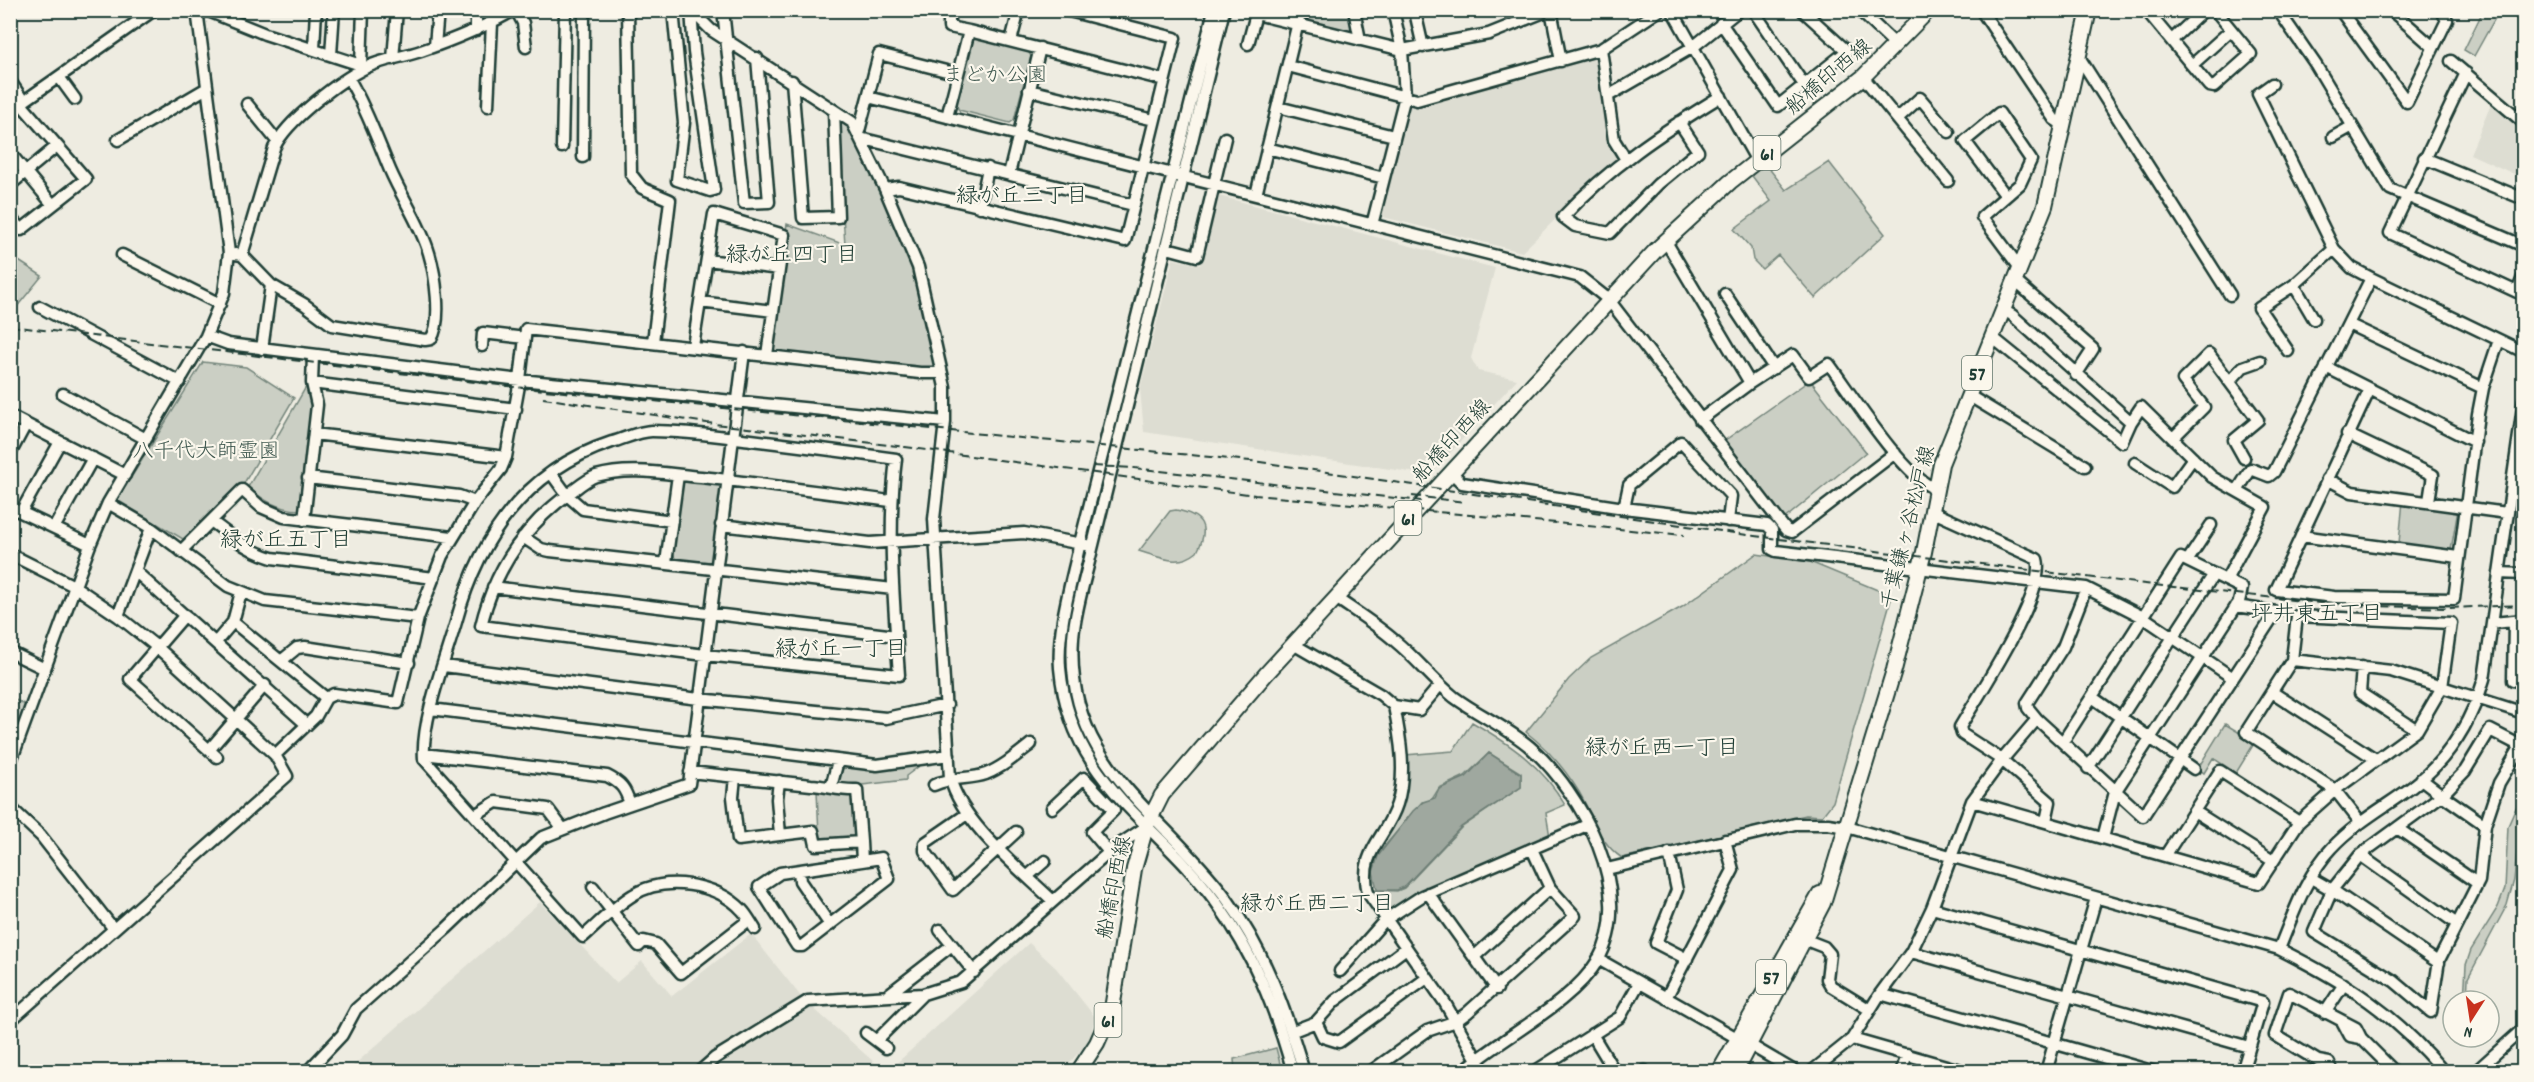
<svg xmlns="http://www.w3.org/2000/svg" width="2534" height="1082" font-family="Dekko,'Klee One',sans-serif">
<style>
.built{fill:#ddddd2}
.green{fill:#cbcfc4;stroke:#75867c;stroke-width:1.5}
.water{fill:#9fa89f;stroke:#6c7d74;stroke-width:1.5}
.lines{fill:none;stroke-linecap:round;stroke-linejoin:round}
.minor-casing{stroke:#1f3d34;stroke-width:15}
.major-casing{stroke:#1f3d34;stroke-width:18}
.minor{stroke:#fbf7ec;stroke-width:10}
.major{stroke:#fbf7ec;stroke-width:14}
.rail{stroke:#1f3d34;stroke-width:2;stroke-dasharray:9 4.5;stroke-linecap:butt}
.labels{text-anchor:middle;stroke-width:4.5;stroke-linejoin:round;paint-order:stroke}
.shield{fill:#fbf7ec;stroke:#61756b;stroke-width:1.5}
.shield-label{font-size:20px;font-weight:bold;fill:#1f3d34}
.park-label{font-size:21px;fill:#415a51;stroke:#fbf7ec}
.street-label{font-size:21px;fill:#1f3d34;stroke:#fbf7ec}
.neighbourhood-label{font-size:22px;fill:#1f3d34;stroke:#fbf7ec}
</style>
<rect width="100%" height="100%" fill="#eeece1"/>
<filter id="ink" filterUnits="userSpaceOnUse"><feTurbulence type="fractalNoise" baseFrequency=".0167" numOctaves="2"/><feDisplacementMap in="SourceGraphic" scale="12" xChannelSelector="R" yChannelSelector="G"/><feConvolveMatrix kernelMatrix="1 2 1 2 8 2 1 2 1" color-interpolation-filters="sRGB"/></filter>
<g filter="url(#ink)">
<path class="built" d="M1598,56L1608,146L1618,158L1522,252L1379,216L1406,104H1417Z
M2492,102L2523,128V178L2470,154Z
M1219,196L1495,268L1471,358L1478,371L1517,379L1430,475L1144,432L1140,389L1173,259L1200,265Z
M540,902L616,983L642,961L672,996L751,934L802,998L884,1071L346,1072Z
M1029,943L1056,968L1095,1017L1090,1040L1062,1071H888Z"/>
<path class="green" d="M1308,11H1348L1352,32L1306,21Z
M2483,11H2499L2474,56L2464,50Z
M979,38L1028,51L1031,56L1014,120L1010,123L959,110L956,105L972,40Z
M842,120L851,127L918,267L942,373L767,355L787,224L845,245L837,121Z
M1764,162L1786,190L1829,162L1885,234L1815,298L1778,255L1762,269L1753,260L1751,248L1734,229L1771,201L1749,172Z
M11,256L42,276L11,314H10Z
M203,362L246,367L294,398L243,485L183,539L117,500Z
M1810,380L1866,452L1783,520L1724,441Z
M307,385L312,409L300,510C278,509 264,501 248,487Z
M683,479L719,482L721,486L713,561L707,563L676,560L673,554Z
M2403,501L2458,510L2451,550L2399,543Z
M1176,510C1203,515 1210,527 1197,552C1178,568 1160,557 1139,551L1170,511Z
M1756,554L1810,562L1892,596L1833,802L1822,816L1806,815L1622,858C1599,843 1593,816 1579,792C1565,769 1548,749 1526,732L1569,679L1591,658L1682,607Z
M11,698L26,705L11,746Z
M1472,722C1510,744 1543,766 1565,805L1546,813L1550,837L1387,913L1374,890L1397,891L1404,888L1461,828L1521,787V773L1489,753L1465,776L1439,788L1431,801L1422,802L1377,855L1374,865L1371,862C1394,822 1409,803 1405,755L1453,751Z
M2225,724L2255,742L2236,773L2213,758L2204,773L2198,768Z
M916,761L918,767L906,776V780L862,785L857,788L833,786L839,762Z
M817,791L848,794L852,798L856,832L853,836L822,839L819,835Z
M2523,792L2514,880L2507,905L2468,978L2467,1001H2464L2466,965L2471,950L2498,907L2505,889L2508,826Z
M1276,1048L1282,1071H1235L1234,1059Z"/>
<path class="water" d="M1489,753L1521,774V787L1461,827L1404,887L1397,890H1377L1373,872L1378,856L1413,811L1423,802L1435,798L1439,789L1466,777Z"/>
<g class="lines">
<defs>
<path id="minor" d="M206,10L265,34L367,67
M516,10L523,23L526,47
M628,10L631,174L642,188L670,200L653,342
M673,10L684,123L677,180L710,191L714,190L694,52L691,10
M691,10L711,30L852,122L885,189L918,267L945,387V422L934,519L950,778C963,825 1019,868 1053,901
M723,10L744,203L769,202L757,58
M1214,10L1079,547C1071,584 1057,629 1060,668C1070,783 1156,820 1216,902C1255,956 1275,1008 1293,1072
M1224,10L1092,549C1086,577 1075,609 1073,638C1064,763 1158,808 1224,895C1264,949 1285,1008 1304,1072
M1354,10L1360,40
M1419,10L1415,12L1423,47
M1551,10L1561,61
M1672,10L1757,161
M1753,10L1804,85
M1859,10L1896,45
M1981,10L2054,119L2063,125
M2146,10L2209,86L2214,87L2251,54L2215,10
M2278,10L2316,65L2390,189L2524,246
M2340,10L2407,102L2447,20L2441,10
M2391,10L2433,47
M1256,14L1402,50L1489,34L1549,10
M1721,23L1778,106L1847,51L1802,10
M476,30V10
M969,31L1164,80
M2172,40L2204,10
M1011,41L1019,10
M1248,44L1257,10
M435,46L438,10
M314,49L316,10
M1601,49L1614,140L1625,158
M331,55L334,10
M2079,57L2230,295
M393,59L397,10
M2451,61L2524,123
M361,65L363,10
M2192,65L2231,30
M1288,66L1417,100L1601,49L1660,10
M2466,73L2390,233L2517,292L2524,275
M59,77L75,99
M1863,77L1948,181
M10,81L24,102
M792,81L803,218L838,217L834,111
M2272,84L2258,94L2334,249
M1029,90L1154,120
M1608,96L1693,47L1739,10
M868,97L879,54L958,74
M247,104L277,141
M488,106L492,23
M1278,107L1394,136
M10,111L154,10
M947,117L969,31L949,27V10
M1898,118L1920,98L1949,132
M1679,122L1698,151L1658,184L1610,233L1575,226L1563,217C1609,167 1664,131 1721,96
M859,131L868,97L1580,277L1609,300L1786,530L1792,532L1895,453
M2333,137L2351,127
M860,138L1133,205
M118,140L207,88
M562,147L565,10
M1267,148L1384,178
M10,153L53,205
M583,157L584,10
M2424,158L2524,199
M1009,174L1040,48
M10,185L57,146
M885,189L899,187L1125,241L1175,38L1065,10
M1256,195L1301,10
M2006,196L1965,141L1999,113L2031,160L2020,184L1982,217L2020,268
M980,207L988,168
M10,217L21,230L86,179L21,104
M1372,225L1405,96L1402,50L1393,10
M1665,240L1750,383
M1167,248L1197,256L1225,138
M235,254L242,255L274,148C286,121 340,80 367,67C383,59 404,57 421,51C453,40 485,27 514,10
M122,255L220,304
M242,255L271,285L304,304L332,325L425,340L431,339C443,321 435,273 429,253C421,225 402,198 390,170C377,139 366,108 349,79
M707,260L779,269
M2015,281L2093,349L2076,375
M1725,294L1774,368
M700,302L773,311
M40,307L180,382
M2003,310L2012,315L2131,422L2141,407L2212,477L2265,507L2226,580
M2314,319L2294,285L2334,249L2352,268L2371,278
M2348,324L2483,388
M206,336L228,344L520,380L945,422
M1992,337L2122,442L2131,422
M482,346L483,333L525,338
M693,346L714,214L784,235L767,355
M262,349L271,285
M2288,351L2259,308L2294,285
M2326,367L2475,442
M2230,381L2243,367L2260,361
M312,383L516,409
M2370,389L2276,590L2334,597L2454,599L2478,414L2483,388L2499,340
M63,394L146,439
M1968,395L2085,466
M10,416L125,475
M1700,420L1750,383L1793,355L1809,377L1829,364C1852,395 1902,475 1935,489
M314,434L506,457
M2347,434L2433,475L2429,501
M2173,438L2204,407L2183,380L2209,354L2258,420L2234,440L2244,458
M10,454L26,424
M2135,463L2172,487L2193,458
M1451,472L1462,483L1624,508L1767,525L1772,530V549L1776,551L2086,588L2143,617L2233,678
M551,473L567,495L583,509L672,521
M308,478L459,496L475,502
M2327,479L2352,492L2507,513
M2237,491L2251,469L2269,476L2274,472L2371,278L2524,352
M108,503L151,528L228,586L265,601L418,618
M2523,506H2524
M10,507L90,545
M1624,508L1629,485L1681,442L1731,496L1728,521
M21,512L60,442
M304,520L317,405L312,383L313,355
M211,521C231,536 248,551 272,558L434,578
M721,525L870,543L1024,533L1087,545
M54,528L93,458
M2301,536L2458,557
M523,537L541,549L550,551L893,589
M181,551L242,490L261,507L284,517L452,537
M10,554L74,586L118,616L157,647L275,755L287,776L10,1021
M2188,560L2211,525
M666,563L678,475
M135,571L307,725
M2499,573L2524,574
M493,587L896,636
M1336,598C1356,612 1377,625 1395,641C1416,658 1433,680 1454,697C1478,715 1507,727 1530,747C1582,793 1637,893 1598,960C1572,1004 1502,1037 1462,1072
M185,615L130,679L217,757
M118,616L151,528
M2514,621L2513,680L2524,683
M233,622L326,698
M2493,623L2524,620
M216,642L233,622L241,592
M1293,644L1381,695L1394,706L1419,710L1440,685
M10,652L45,669
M2292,660L2391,671L2524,713
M281,661L297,648L305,647L409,663
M444,666L699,699L886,718L947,705
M2362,667L2360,693L2417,730
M2272,692L2377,760
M2092,697L2194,769
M1394,706C1400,736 1407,774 1397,804C1386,839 1358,851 1368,893L1445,1003L1484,1072
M431,709L877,765L949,755
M2037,719L2028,708L2027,703L2063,647L2086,588
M2066,737L2181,558L2242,588L2239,602L2115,792L2103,838
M210,749L265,685
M424,754L607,776C621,783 625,788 630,804
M275,755L316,716L326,698L334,694L398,703L418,618L442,556L475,502L501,469L506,457L520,380L526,329L920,373H942
M10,764L90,545L108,503L206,336L224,293L229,253L197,10
M2088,768L2214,574
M690,772C730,776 771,781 811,785C827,786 841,791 857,790L861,842L816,845L813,831L738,840L733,797L735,777
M2421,779L2442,795L2465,771L2490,730L2521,746L2499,783L2485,825L2479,881L2439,960L2431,1012L2394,981L2314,932L2332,890L2360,855L2442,795L2485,825
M779,781L777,799L780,835
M934,785C954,776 969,780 986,774C1003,767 1017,755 1031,744
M831,787L838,761
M1972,801L2259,883L2299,822L2335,790L2417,730L2442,687L2451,623L2297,616L2292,660L2246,732L2335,790L2360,822
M10,807L41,836L113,928
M1052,808L1084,778L1114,810L1092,832L1109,852
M2194,811L2273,861
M967,814L925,843V851L953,890L1016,832
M475,815L496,802L548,809L563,829
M2046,821L2050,802L2002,760L2037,719L2143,816L2276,612L2236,606
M2397,828L2477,883
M861,842L862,861L881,858L889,879L802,946H797L759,887L780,873L862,861
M1669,853L1677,890L1656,943L1687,959
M2360,855L2457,924
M2165,856L2220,771L2299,822
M1607,869L1795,824H1828L1847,827L2279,949C2350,985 2392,1011 2444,1072
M799,871L800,881L830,925
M1028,876L1045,861
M2311,878L2332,890L2439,963
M593,887L639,946L644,941L656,944L681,973L749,920
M1428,893L1497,989
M1932,908L2263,1002L2242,1072
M755,929C751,923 747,915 742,910C717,883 664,875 633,895C615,906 599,923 583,937L424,759C421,721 445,660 456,622C479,537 526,470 612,442C624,439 639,431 652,431C685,431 719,436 751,440C800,446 848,452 896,459C887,531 894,603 899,675L705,655L481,626C494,571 524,526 570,493C578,487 587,479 596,476C630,466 667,474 701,477C764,484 827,493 891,501
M940,930L974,972
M1806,940L1824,947L1830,954L1827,979L1831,986L1870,1010
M1405,949L1335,1001L1316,1022L1323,1037L1339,1042L1427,978
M2279,949C2293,915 2306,875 2332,848C2355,823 2385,807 2412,787C2449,759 2471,723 2484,679L2524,400
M1911,952L2249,1047
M1475,956L1550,888
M1598,959L1737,1038
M1340,971L1385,920L1422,896L1587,825
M889,994L952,945
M1880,994L2155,1072
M1666,998L1733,870L1725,840
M2325,1013L2344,984
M2343,1023L2350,1036L2361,1038
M1293,1031L1316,1022
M866,1033L886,1048
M1592,1034L1615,1072
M1852,1039L1967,1072
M877,1040L923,994
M1750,1045L1796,1072
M1645,1071L1646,1072
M307,1072L342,1035L356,1009L446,929L541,838L604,813L689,784L744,352
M699,1072L715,1058L808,1001L923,994L961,982L1114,848L1146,827
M1370,1072L1427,1031L1456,1021L1467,1013L1575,916L1550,888L1532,849
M1534,1072L1620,1017L1639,983
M1811,1072L1852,1039L1880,994L1911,952L1932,908L1972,801L2002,760L1962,734L1960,727C1979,694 2047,593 2037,559L1931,511
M1901,1072L1907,1054
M2046,1072L2096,898
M2333,1072L2329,1063L2318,1061L2275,1035L2289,993L2356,1028L2361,1038L2395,1072
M2475,1072L2524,1028"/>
<path id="major" d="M1078,1072L1097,1043L1112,1009L1134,869L1146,827L1162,795L1266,674L1656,250L1730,182L1863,77L1929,10
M1719,1072L1820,894
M1735,1072L1823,903L1894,670L1924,552L1941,464L2045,206L2089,10"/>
</defs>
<use href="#minor" class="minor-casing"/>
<use href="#major" class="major-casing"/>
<use href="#minor" class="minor"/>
<use href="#major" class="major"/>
<path class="rail" d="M10,326L524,388L1260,462L1747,535L2127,582L2339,605L2448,608L2524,605
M543,398L707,423L905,447L1255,495L1684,535
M1093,466L1134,468L1421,501
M1412,496L1465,502"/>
</g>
</g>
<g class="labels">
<g class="shield">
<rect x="1753.5" y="136" width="27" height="34" rx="4.5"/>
<rect x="1962" y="356" width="30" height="34" rx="4.5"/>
<rect x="1394.5" y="501" width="27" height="34" rx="4.5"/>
<rect x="1756" y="960" width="30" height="34" rx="4.5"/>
<rect x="1094.5" y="1003" width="27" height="34" rx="4.5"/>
</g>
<g class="shield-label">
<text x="1767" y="160">61</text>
<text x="1977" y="380">57</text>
<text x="1408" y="525">61</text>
<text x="1771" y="984">57</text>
<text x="1108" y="1027">61</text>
</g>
<g class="park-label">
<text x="995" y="81">まどか公園</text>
<text x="206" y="457">八千代大師霊園</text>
</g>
<g class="street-label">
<text transform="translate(1828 76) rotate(-40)" y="7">船橋印西線</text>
<text transform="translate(1451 440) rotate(-47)" y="7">船橋印西線</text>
<text transform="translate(1907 527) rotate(-76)" y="7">千葉鎌ヶ谷松戸線</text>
<text transform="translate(1113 887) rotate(-79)" y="7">船橋印西線</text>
</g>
<g class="neighbourhood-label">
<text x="1022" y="202">緑が丘三丁目</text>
<text x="792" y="261">緑が丘四丁目</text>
<text x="286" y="546">緑が丘五丁目</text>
<text x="2317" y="620">坪井東五丁目</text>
<text x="841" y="655">緑が丘一丁目</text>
<text x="1662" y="754">緑が丘西一丁目</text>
<text x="1317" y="910">緑が丘西二丁目</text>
</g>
</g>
<rect width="2534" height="1082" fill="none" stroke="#fbf7ec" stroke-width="36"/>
<rect x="18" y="18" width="2498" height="1046" fill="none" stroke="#1f3d34" stroke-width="2" filter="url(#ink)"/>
<g transform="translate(2471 1019) rotate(192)"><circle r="28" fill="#fbf7ec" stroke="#a3ada2" stroke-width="1.5"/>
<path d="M0-4.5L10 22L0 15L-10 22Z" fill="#c8321e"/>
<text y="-9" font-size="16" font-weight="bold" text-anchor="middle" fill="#1f3d34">N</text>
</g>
</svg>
